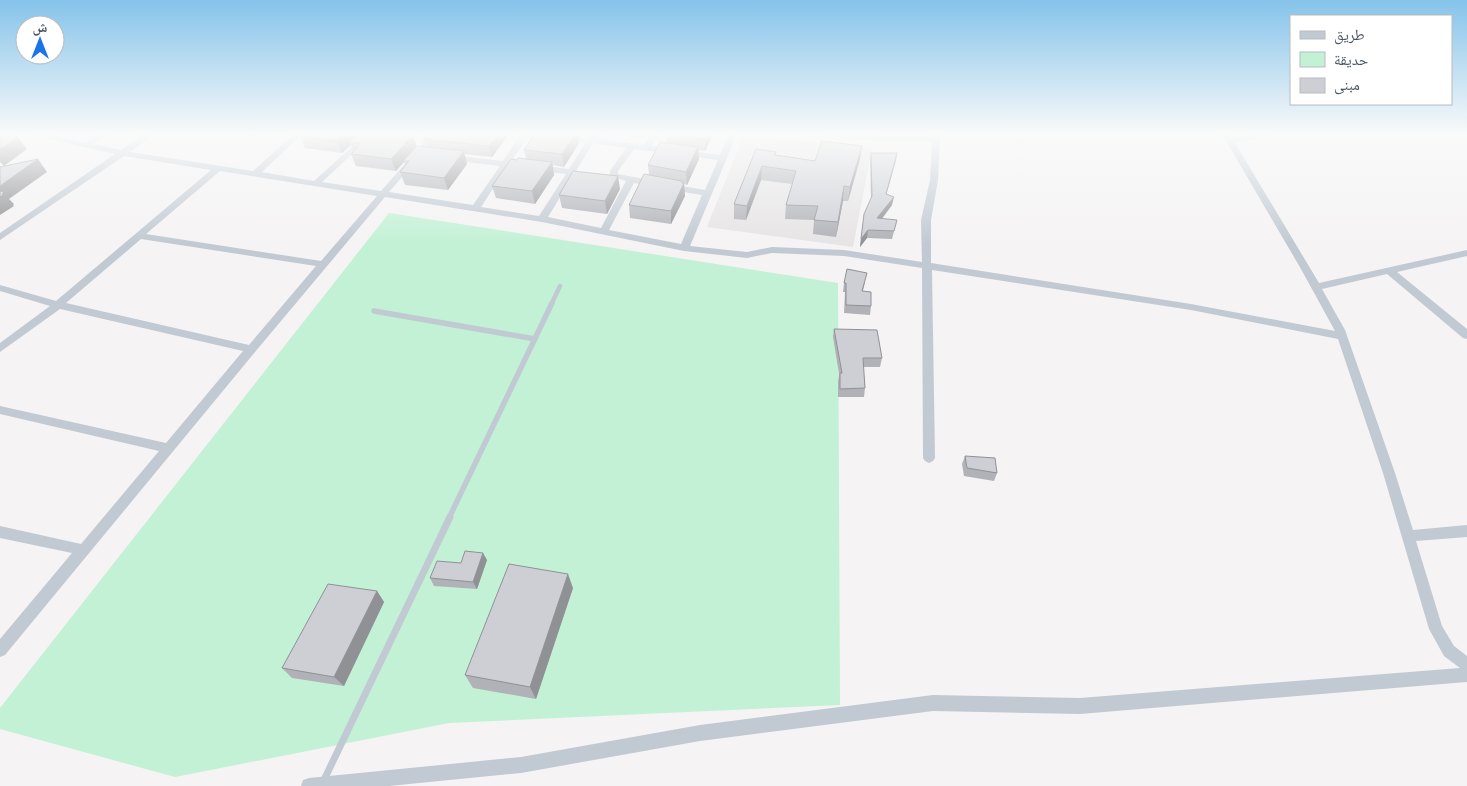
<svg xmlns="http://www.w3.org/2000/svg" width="1467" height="786" font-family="'Fira Sans','Noto Naskh Arabic',sans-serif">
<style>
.education{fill:#e6e4e5}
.green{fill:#c3f1d5}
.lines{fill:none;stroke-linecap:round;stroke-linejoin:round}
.lane-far2{stroke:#c1cad2;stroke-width:4.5}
.lane-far1{stroke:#c1cad2;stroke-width:5.5}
.lane{stroke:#c1cad2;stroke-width:7}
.street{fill:#c1cad2;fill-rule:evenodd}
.wall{fill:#b0b2b7}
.shaded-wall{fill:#909195}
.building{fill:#cdcfd5;stroke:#909195}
</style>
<rect width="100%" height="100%" fill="#f5f3f3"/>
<path class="education" d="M744,134L872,149L853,247L707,227Z"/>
<path class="green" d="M389,213L838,283L840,705L449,723L175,777L0,729V708Z"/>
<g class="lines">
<path class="lane-far2" d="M551,305L560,286"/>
<path class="lane-far1" d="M374,311L535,339
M449,518L552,303"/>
<path class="lane" d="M323,782L450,517"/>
<path class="street" d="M32,134H45L85,143L99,134H108L94,144L121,150L145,134H154L130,152L253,171L294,134H302L262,172L314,181L366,134H374L322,182L381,191L422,144L424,136L422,134H430L432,136L429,146L389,192L473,205L500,166L451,160L447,157L448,155L503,161L521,134H529L511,162L525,164L526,166L522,169L507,167L481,207L539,216L566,174L538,171L534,168L538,165L569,169L586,142L540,136L536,134H556L588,138L591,134H599L596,139L644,145L650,134H658L652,146L720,155L729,134H737L690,246L747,252L772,247L844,250L922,262L921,220L930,180L932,141H876L828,136L824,134L932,137V134H940L938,180L931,220V263L1191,304L1335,331L1301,269L1222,134H1230L1233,138L1258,134H1273L1269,136L1235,143L1319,283L1467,250V256L1397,272L1467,329V339L1463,338L1387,274L1322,289L1345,330L1395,473L1413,530L1467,525V537L1416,541L1442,626L1454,646L1467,656V682L1080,714L933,711L700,741L521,773L389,786H301L303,780L309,778L521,757L700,725L933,695L1080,698L1460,668L1444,656L1429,629L1383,473L1338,339L1191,310L932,270L935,458L933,461L929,463L925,461L923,458L922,268L844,256L772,253L747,258L684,251L542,222L385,197L255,352L5,655L0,657V639L72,553L0,538V526L81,544L159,451L0,414V406L166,443L243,351L60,309L0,352V343L50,306L0,291V285L56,301L211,170L124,156L0,240V233L115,154L36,136ZM593,143L626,148L610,171V176L626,181L601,228L548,217ZM634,149L718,160L705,190L671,184L667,187L671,190L702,195L681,244L609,230L634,183L655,187L659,184L655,181L618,174V171ZM220,171L377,196L321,261L146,234ZM141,239L316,266L249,345L66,303Z"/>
</g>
<path class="wall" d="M458,134H509L492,157L464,154L467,164L448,190L405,185L400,172L405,166L404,162L396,171L356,166L351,154L353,151L351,145L342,153L305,148L300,136L413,135L416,146L427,147L424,139H431Z
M535,134H585L584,136L578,135L579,143L564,167L553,165L554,175L535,204L496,198L492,186L517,160L526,159L524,150Z
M604,134H648L645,138Z
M667,134H713L705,151L698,150L699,159L687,185L684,184L685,196L671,224L630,218L629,205L649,174L648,165L667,143Z
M756,149L776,152V155L815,161L860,159L848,201H843L836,237L813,234L814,220L785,219L786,205L792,184L761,180L746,220L734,219V204Z
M871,153H897L886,195L892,205L882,219L897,220L892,239L867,238L860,247L864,214L871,199L870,161Z
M620,189L607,214L562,208L559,195Z
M865,282L863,291L871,306L870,315L844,313L845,292H843L844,283Z
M834,329L882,358L880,367H863L865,388L864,397H838V382L839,374L833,337Z
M965,456L997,473L994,481L964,476L962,464Z
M487,560L477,589L434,586L430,578L461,563Z
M573,588L536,699L473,688L465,675Z
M377,591L384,602L344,686L292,678L282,668Z"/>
<path class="shaded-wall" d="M345,134H363L349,142L351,145L342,153L337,141Z
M499,134H509L492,157L489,146Z
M575,134H578L579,143L564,167L562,154Z
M707,134H713L705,151V139Z
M413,135L417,147L403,161L404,162L396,171L391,159Z
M18,137L27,149L4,166L0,162V149Z
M862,146L860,159L848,201L850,187Z
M698,147L699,159L687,185L686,172Z
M464,151L467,164L448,190L444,178Z
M897,153L896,161L884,202L886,194Z
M38,159L47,172L9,199L14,204L13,205L14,206L0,215V186Z
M552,162L554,175L535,204L532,191Z
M762,166L761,180L746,220L747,206Z
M618,176L620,189L607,214L605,201Z
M682,181L683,186L684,183L685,196L671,224V211Z
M844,186L843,201L836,237L838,222Z
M894,197L892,205L876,226L877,218Z
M868,230L867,238L860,247L861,239Z
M483,553L487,560L477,589L473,582Z
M568,574L573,588L536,699L530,687Z
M377,591L384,602L344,686L334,677Z"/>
<path class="building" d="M0,134L18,137L0,149Z
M302,134H345L337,141L300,136Z
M359,134H403L413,135L391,159L351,154L361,144L349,142Z
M436,134H499L489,146L424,139H431Z
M535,134H575L562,154L524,150Z
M667,134H707L705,139Z
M822,141L862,146L850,187L844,186L838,222L814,220L818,206L786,205L796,171L762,166L747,206L734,204L756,149L776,152L775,155L815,161Z
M660,142L698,147L686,172L648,165Z
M417,146L464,151L444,178L400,172L409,161H403Z
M871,153H897L886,194L894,197L877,218L897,220L894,231L868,230L861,239L864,214L872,196Z
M518,158L552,162L532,191L492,186L511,159L517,160Z
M38,159L0,186V167Z
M573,171L618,176L605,201L559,195Z
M644,174L682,181V183H684L671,211L629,205Z
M0,191L4,192L2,194H4L0,197Z
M847,269L867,273L862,291L871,292V306L846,305V283H844Z
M834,329L877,330L882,358H863L865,388L840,389V373H842Z
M965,456L995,458L997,473L967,468Z
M465,551L483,553L473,582L430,578L437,561L461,563Z
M509,564L568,574L530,687L465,675Z
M328,584L377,591L334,677L282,668Z"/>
<linearGradient id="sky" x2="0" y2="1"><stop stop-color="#85c3ea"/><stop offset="0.55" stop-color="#fafafa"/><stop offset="1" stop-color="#fafafa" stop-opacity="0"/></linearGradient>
<rect width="1467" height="244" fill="url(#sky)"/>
<rect x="1290" y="15" width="162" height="90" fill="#ffffff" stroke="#b7bbc0"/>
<rect x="1300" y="31" width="25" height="8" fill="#c1cad2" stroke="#b7bbc0"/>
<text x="1334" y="40" font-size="15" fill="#4a5661">طريق</text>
<rect x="1300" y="52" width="25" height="15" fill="#c3f1d5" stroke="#b7bbc0"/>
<text x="1334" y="65" font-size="15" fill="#4a5661">حديقة</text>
<rect x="1300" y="78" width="25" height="15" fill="#cdcfd5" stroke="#b7bbc0"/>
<text x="1334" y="90" font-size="15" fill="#4a5661">مبنى</text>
<g transform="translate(40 40)"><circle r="24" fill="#ffffff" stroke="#b7bbc0"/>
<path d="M0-4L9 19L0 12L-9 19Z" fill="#1a73e8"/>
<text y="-8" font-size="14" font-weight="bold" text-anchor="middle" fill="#4a5661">ش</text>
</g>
</svg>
